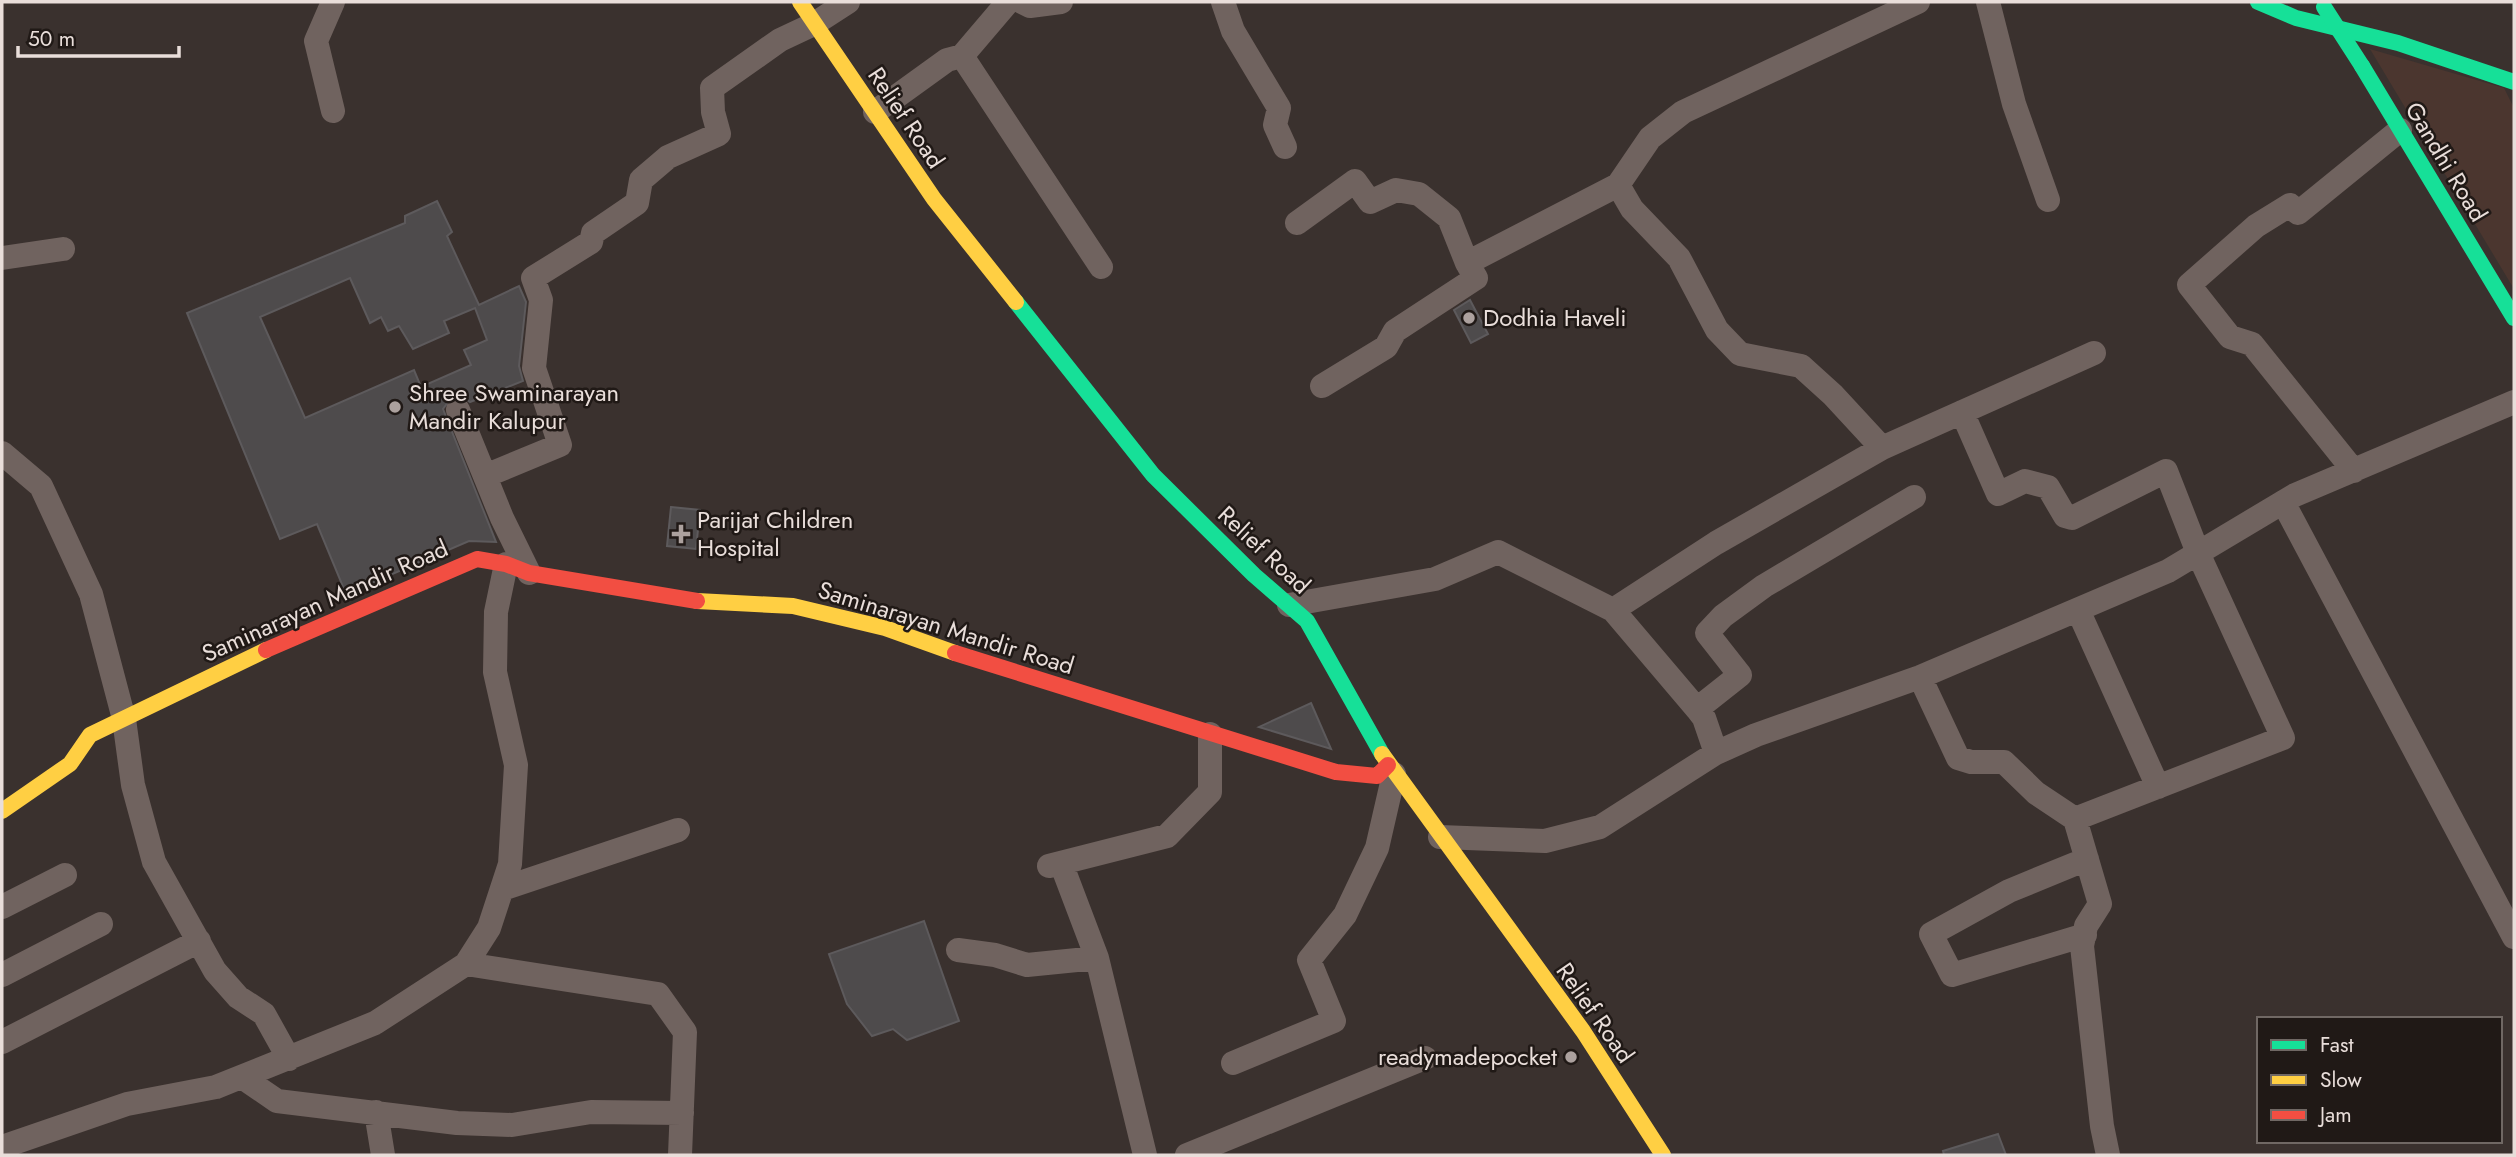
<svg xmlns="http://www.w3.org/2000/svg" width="2516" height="1157" font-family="Jost,sans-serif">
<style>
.built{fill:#4b362f}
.building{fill:#4e4b4c;stroke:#5d5a5c;stroke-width:2;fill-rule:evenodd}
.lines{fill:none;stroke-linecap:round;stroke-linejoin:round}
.street{stroke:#70635f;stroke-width:24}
.fast{stroke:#16e098;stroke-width:16}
.slow{stroke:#ffcf43;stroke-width:16}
.jam{stroke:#f24e42;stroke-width:16}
.fast-bridge{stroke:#16e098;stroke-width:16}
.poi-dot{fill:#aca19e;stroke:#201916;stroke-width:2.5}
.labels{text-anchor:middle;stroke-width:5;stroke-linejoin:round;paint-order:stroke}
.street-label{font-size:24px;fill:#e9deda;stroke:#201916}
.poi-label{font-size:24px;fill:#e9deda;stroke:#201916;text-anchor:start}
</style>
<rect width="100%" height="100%" fill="#3a312e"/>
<path class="built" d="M2370,49L2504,88L2514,108V289Z"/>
<path class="building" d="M437,201L452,232L447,236L479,305L519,286L526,302L519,366L523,381L470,402L461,395L453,396L443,409L496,542L469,541L346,594L317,524L280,539L187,313L405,223V216ZM350,278L370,323L381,317L388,331L399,326L413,349L449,333L444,321L475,308L487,340L464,350L471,365L421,387L414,370L305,418L260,317Z
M1470,300L1488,334L1471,343L1454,310Z
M671,507L700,510L696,549L667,546Z
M1311,703L1331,749L1259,727Z
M924,921L959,1021L907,1040L893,1029L872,1036L847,1004L829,954Z
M1998,1134L2006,1155H1944L1943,1151Z"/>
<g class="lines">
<path class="street" d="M1022,2L1030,6L1061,2
M1223,2L1233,31L1279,108L1275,125L1285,147
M1988,2L2014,104L2048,200
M962,56L1101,267
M333,111L316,41L333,2
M875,112L947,60L962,56L1008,2
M1618,185L1632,209L1679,258L1717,330L1740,354L1801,366L1833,395L1882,448
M1297,223L1355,181L1370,202L1396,190L1419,194L1449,218L1467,263
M2,258L63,249
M1322,386L1386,347L1395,331L1476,278L1467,263L1618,185L1650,138L1683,112L1918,2
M458,410L502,518L529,573
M1962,412L1998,494L2025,481L2048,487L2065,516L2072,518L2166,471L2198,553L2283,738L2075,819
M2,453L41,486L91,594L124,719L133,785L154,862L215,971L238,997L264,1014L289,1059
M2354,471L2252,344L2230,337L2189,285L2256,226L2290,205L2298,213L2400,130
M485,476L560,445L534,368L541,300L533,278L591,242L593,233L637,203L641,180L668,157L719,134L713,112L712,88L780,40L814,24L848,2
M2283,502L2514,937
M1289,605L1435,579L1498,552L1613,610L1697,709L1704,718L1716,753
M1613,610L1716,543L1882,448L2094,353
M2078,610L2158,787
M1920,677L1958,758L1971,762H2004L2036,793L2075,819L2100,904L2086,926L2082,946L2102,1126L2108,1155
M1697,709L1740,675L1707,633L1723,616L1764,586L1914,497
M1440,837L1545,841L1600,827L1716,753L1756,735L1920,677L2168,571L2295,495L2514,402
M1061,863L1097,958L1145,1155
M1049,866L1167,836L1210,792V734
M502,889L678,830
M2,907L65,875
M2085,935L1952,975L1931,934L2009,891L2087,859
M958,950L995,955L1027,965L1097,958
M466,964L658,994L685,1032L680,1155
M2,975L101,924
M2,1042L199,941
M1233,1063L1334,1021L1309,960L1345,915L1377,848L1394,774
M242,1077L277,1101L457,1123L512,1125L591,1112L682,1113
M376,1112L383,1155
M2,1147L127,1104L216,1087L375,1023L466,964L489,928L510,864L516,765L495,672L496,612L506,564
M1187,1155L1425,1058"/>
<path class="fast" d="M2258,2L2296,18L2398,43L2514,82
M2362,66L2514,318
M1016,302L1153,475L1254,575L1307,621L1382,754"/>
<path class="slow" d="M800,2L934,199L1016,302
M697,601L793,606L885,628L955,653
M1382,754L1583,1031L1663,1155
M2,811L70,764L90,735L266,650"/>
<path class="jam" d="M266,650L477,559L506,564L529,573L697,601
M955,653L1336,772L1377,776L1388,765"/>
<path class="fast-bridge" d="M2324,7L2362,66"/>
</g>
<g class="poi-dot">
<circle cx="1469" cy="318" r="7"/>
<circle cx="395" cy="407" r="7"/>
<path d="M677.5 523.5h7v7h7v7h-7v7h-7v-7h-7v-7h7z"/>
<circle cx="1571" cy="1057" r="7"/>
</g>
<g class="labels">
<g class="street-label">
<text transform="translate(906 118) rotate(56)" y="8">Relief Road</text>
<text transform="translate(2446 162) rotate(59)" y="8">Gandhi Road</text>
<text transform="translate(1264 550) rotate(43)" y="8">Relief Road</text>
<text transform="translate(325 601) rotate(-24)" y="8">Saminarayan Mandir Road</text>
<text transform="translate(946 628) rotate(17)" y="8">Saminarayan Mandir Road</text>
<text transform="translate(1595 1013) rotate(55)" y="8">Relief Road</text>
</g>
<g class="poi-label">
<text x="1483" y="326">Dodhia Haveli</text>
<text x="409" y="401">Shree Swaminarayan<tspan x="409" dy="28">Mandir Kalupur</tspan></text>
<text x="697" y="528">Parijat Children<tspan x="697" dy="28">Hospital</tspan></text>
<text x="1557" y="1065" text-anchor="end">readymadepocket</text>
</g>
</g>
<rect width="2516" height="1157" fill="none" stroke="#e9deda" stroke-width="7"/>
<rect x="2257" y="1017" width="245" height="126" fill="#201916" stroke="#706864" stroke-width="2"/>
<rect x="2271" y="1040" width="35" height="10" fill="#16e098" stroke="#706864" stroke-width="2"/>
<text x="2320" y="1052" font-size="21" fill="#e9deda">Fast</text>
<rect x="2271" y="1075" width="35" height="10" fill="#ffcf43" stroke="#706864" stroke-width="2"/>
<text x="2320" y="1087" font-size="21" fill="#e9deda">Slow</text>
<rect x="2271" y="1110" width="35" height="10" fill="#f24e42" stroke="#706864" stroke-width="2"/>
<text x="2320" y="1122" font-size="21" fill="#e9deda">Jam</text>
<path d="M18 46v10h161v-10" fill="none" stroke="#e9deda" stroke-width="3.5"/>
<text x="28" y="46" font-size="21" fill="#e9deda" stroke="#201916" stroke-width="5" paint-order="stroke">50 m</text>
</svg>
